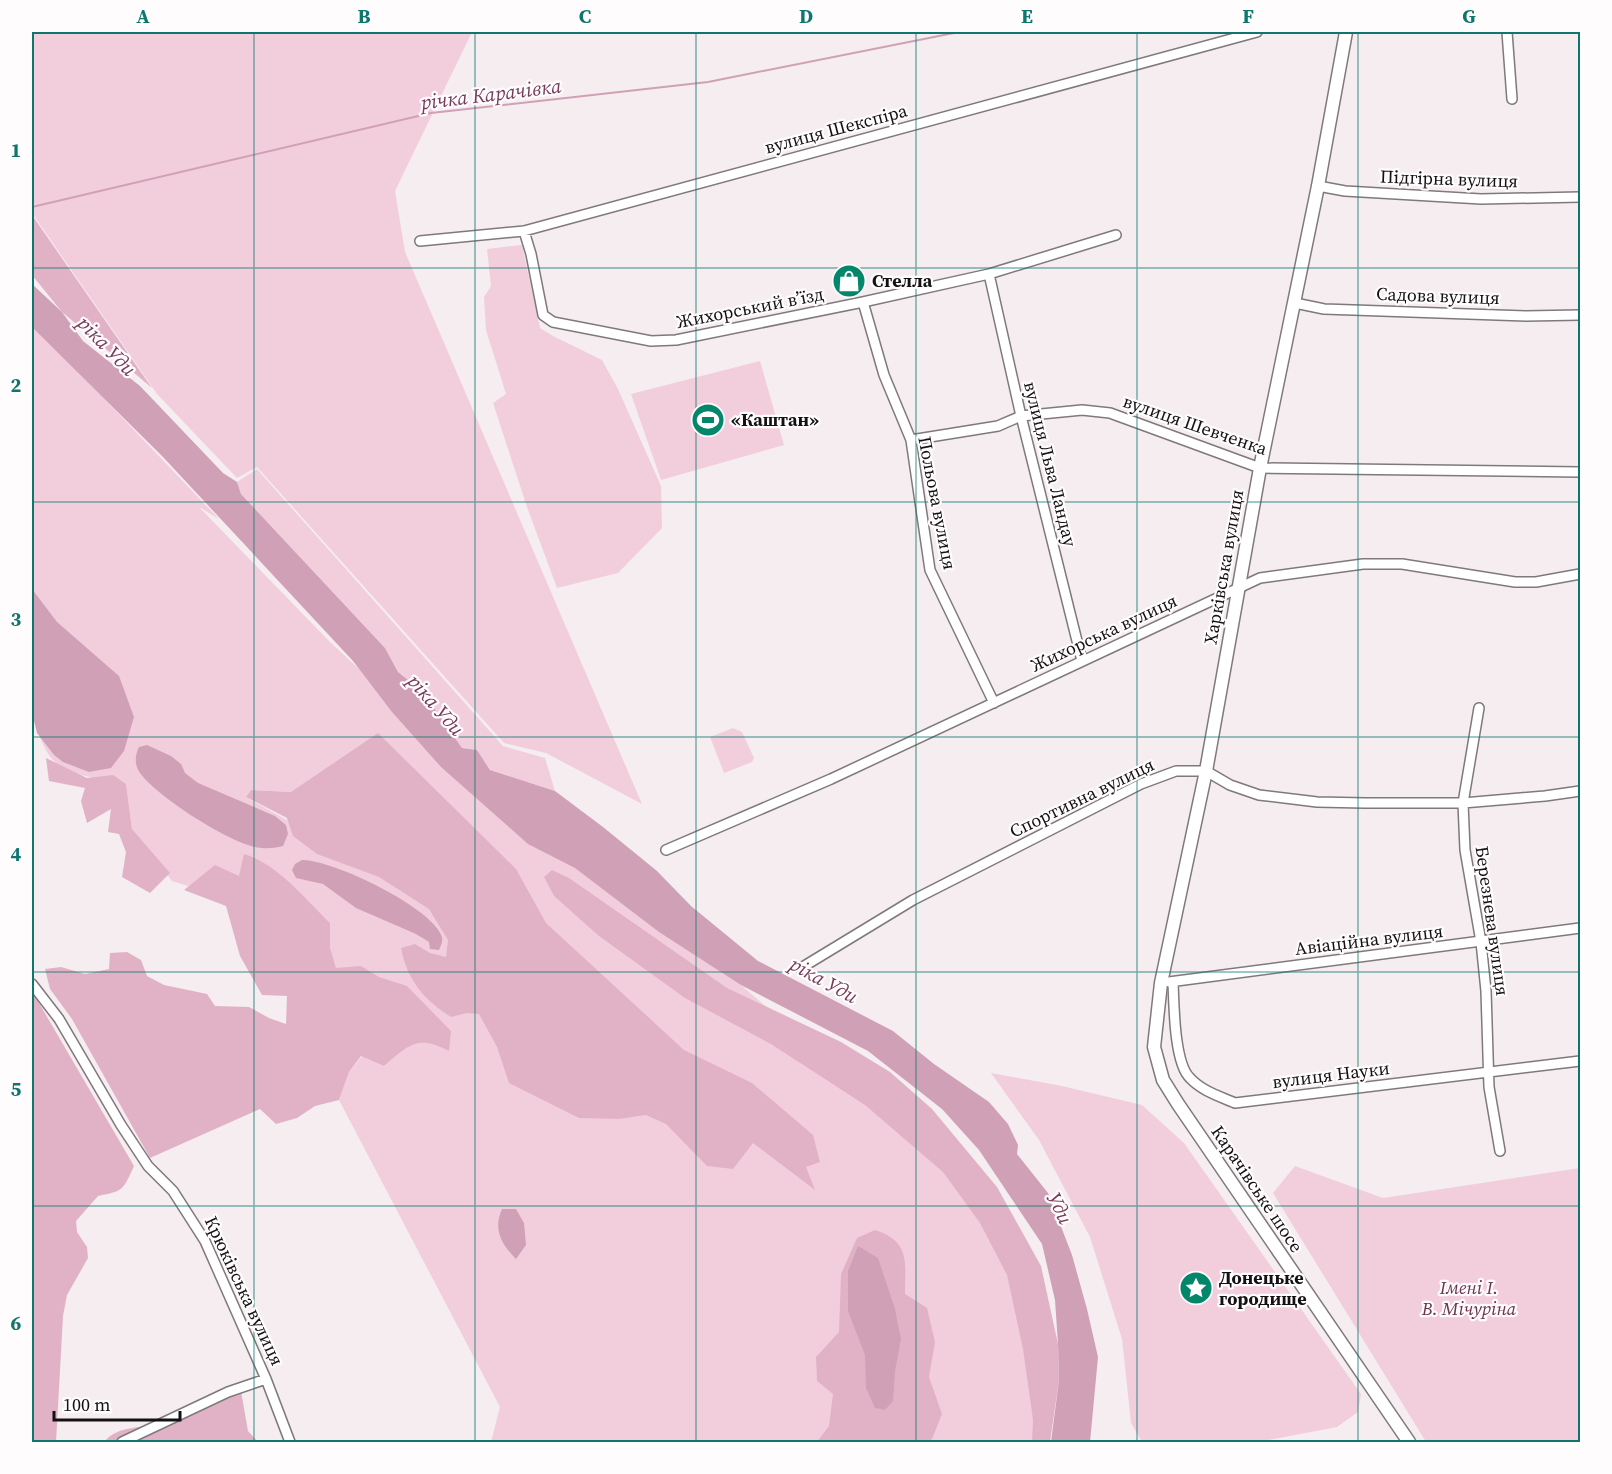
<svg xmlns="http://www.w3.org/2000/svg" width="1612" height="1474" font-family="'Source Serif 4',serif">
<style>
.green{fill:#f2cedd;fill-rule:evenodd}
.forest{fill:#e1b2c6}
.water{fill:#d0a1b6}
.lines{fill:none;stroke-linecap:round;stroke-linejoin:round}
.stream{stroke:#d0a1b6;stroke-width:2}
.street-casing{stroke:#7f797b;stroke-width:12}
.secondary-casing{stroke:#7f797b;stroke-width:15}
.street{stroke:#fff;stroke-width:9}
.secondary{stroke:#fff;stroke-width:12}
.grid{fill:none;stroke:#0f766e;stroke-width:1.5;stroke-opacity:0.55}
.labels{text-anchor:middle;stroke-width:4.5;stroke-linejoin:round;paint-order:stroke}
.street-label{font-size:18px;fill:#131112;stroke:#fffcfd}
.poi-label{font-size:18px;font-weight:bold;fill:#131112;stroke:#fffcfd;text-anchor:start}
.park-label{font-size:18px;font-style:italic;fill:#6d324f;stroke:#fffcfd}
.water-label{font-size:20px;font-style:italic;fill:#763b58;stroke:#fffcfd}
.neatline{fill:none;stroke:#0f766e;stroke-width:2}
.grid-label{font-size:20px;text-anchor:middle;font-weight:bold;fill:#0f766e}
</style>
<rect width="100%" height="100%" fill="#f5edf0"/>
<path class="green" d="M32,32H472L395,191L405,252L642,804L546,753L504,743L257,467L237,478L157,394L32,213Z
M522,245L540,328L553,336L602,360L618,389L661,486L662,528L618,573L557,588L527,507L493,403L506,394L486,330L484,297L491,286L487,249Z
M32,323L219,519L199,507L330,642L359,669L407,728L585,875L741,985L955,1171L1023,1296L1047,1442H491L500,1407L339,1100L349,1072L362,1056L384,1066L409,1044L199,885L188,886L172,881L132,829L126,784C107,780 69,776 55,762C44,752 37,729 32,716ZM251,790L291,792L287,820L246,797Z
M760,361L784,445L661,480L631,394Z
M257,469L503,746L545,758L555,791L490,770L477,750L462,748L423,692L398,672L385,648L241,494L237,482Z
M733,728L742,732L754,758L752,762L724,773L710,737Z
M991,1073L1062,1086L1142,1105L1184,1143L1361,1394L1358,1412L1337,1427L1258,1442H1142L1131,1423L1122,1339L1090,1237L1039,1140Z
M1295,1166L1383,1198L1580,1168V1442H1426L1273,1193Z"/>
<path class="forest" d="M32,215L152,388L62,312L32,275Z
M378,733L516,869L546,923L684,1050L752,1083L813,1135L820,1162L806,1167L815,1190L753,1143L733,1169L707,1166L666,1124L646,1115L619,1119L579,1118L509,1083L497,1047L479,1014L467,1013L451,1017C424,1000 407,980 401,948L415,944L430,953L446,957L448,940L429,909L379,877L317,854L293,836L287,818L246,797L251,790L291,792Z
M46,758L87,778L113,775L126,784L132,829L170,873L150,893L122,877L126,852L119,834L108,832L111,809L87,823L81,801L85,788L49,781Z
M244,854C278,864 305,899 330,923V948L336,968L361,966L379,977L407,986L451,1031L449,1051C417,1034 409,1045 384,1066L361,1056L349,1072L339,1100L315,1106L297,1118L276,1124L260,1109L150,1158L72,1019L50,989L45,969L61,967L85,974L109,969L110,953L127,952L141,960L147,976L164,985L207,994L215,1006L249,1007L269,1018L286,1024L287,996L262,995L240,956L226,906L184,890L215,865L239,876Z
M552,870L569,878L727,988L841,1042L890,1072L932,1109L997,1187L1041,1266L1058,1344L1059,1380L1050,1442H1032L1033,1420L1023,1349L1007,1275L980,1223L943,1172L865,1105L771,1044L685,998L599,936L554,896L544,877Z
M32,991L134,1166C123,1190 124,1191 98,1196L76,1221L77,1232L87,1247L88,1258L67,1295L63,1316L56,1442H32Z
M875,1230C911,1242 905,1262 905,1294L927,1308L935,1342L929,1377L942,1414L932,1439L927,1442H817L829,1426L833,1394L817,1381L816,1357L839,1332L841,1274L857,1238Z
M241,1391L248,1431L258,1442H104C118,1424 148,1428 169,1423C188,1419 222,1400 241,1391Z"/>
<path class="water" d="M32,284L62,312L83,341L140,386L223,473L237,482L241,494L385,648L398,672L423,692L462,748L477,750L490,770L555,791L603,827L657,871L691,906L758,961L893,1031L934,1064L989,1102L1008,1124L1018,1145L1017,1154L1048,1193L1072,1255L1087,1309L1098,1357L1090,1442H1051L1059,1380L1058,1344L1055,1300L1042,1244L979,1150L942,1109L868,1051L741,985L659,932L575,868L528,844L441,767L392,712L353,661L163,457L32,327Z
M32,589L57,622L119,676L134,717L124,751L111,768L89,772L63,762L54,755L37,733L32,712Z
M147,745L171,756L181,764L185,773L198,783L275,816L286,825L288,834L283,846C271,849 262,849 251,846C221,837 158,797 140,773C134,764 135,755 139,747Z
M302,860C331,859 434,908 442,937C443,942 441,945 439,950L430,949L429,942L416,934L356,908L323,884L296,878L292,870L295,864Z
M502,1209H516L524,1223L526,1245L516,1259C501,1244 493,1229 502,1209Z
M858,1246L878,1258L895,1309L901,1339L895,1371L893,1401L885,1410L875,1408L866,1388L865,1355L848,1311V1271Z"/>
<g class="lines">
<path class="stream" d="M32,207L431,113L708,82L959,32"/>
<defs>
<path id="street" d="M1507,32L1512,99
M1318,186L1345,191L1481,199L1580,197
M524,231L531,254L543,315L553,322L651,341L676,340L863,302L989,274L1116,235
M420,241L524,231L1257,32
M989,274L1021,416L1082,661
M863,302L884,375L911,440L930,570L994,703
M1295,303L1324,309L1526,316L1580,315
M911,440L998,426L1021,416L1082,410L1110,413L1260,468L1580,472
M1479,708L1463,803L1465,850L1481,942L1486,991L1489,1087L1500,1151
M666,850L831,779L1260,578L1363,564H1402L1515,582H1536L1580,574
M801,968L913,900L1141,784L1176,771H1206L1230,785L1259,795L1317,802L1365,803H1463L1545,796L1580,791
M1169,982L1580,928
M1173,982C1174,1004 1174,1063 1190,1078C1202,1091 1219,1096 1235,1103L1580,1061
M32,984L59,1019L121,1125L148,1166L173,1191L205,1241L266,1379L290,1442
M122,1442L228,1392L266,1379"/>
<path id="secondary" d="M1346,32L1318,186L1260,468L1206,771L1161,983L1154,1047L1163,1080L1178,1104L1409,1442"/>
</defs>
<use href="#street" class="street-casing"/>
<use href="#secondary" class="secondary-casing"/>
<use href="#street" class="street"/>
<use href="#secondary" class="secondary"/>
</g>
<path class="grid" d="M254,32V1442M475,32V1442M696,32V1442M916,32V1442M1137,32V1442M1358,32V1442M32,268H1580M32,502H1580M32,737H1580M32,972H1580M32,1206H1580"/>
<defs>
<symbol id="shop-disc" viewBox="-11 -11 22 22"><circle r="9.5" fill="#04866a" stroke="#fffcfd"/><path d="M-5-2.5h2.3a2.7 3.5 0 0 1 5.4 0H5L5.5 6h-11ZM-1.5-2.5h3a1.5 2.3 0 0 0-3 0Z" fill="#fff"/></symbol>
<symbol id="stadium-disc" viewBox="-11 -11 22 22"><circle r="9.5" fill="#04866a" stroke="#fffcfd"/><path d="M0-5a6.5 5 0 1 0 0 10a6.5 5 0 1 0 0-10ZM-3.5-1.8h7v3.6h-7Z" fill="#fff"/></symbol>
<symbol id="sight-disc" viewBox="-11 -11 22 22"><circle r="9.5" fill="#04866a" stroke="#fffcfd"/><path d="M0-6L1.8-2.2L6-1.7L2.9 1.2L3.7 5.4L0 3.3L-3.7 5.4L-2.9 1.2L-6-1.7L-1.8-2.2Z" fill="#fff"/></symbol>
</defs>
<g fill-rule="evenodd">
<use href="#shop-disc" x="830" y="262" width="38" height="38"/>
<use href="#stadium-disc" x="689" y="401" width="38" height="38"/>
<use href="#sight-disc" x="1177" y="1269" width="38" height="38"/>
</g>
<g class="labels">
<g class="street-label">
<text transform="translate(836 129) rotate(-15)" y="6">вулиця Шекспіра</text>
<text transform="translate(1449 179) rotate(2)" y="6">Підгірна вулиця</text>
<text transform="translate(1438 296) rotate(2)" y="6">Садова вулиця</text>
<text transform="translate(750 308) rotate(-11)" y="6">Жихорський в’їзд</text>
<text transform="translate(1195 425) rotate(19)" y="6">вулиця Шевченка</text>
<text transform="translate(1050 464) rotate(76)" y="6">вулиця Льва Ландау</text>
<text transform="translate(937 503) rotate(79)" y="6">Польова вулиця</text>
<text transform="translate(1224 567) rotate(-80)" y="6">Харківська вулиця</text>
<text transform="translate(1104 633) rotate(-25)" y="6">Жихорська вулиця</text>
<text transform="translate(1082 798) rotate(-26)" y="6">Спортивна вулиця</text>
<text transform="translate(1492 921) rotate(82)" y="6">Березнева вулиця</text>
<text transform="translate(1369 940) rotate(-7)" y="6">Авіаційна вулиця</text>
<text transform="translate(1331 1075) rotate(-7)" y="6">вулиця Науки</text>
<text transform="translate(1257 1189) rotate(56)" y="6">Карачівське шосе</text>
<text transform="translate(244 1291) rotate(65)" y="6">Крюківська вулиця</text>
</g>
<g class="poi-label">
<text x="872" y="287">Стелла</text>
<text x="731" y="426">«Каштан»</text>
<text x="1219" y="1284">Донецьке<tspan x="1219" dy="21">городище</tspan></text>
</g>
<g class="park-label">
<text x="1469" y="1294">Імені І.<tspan x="1469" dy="21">В. Мічуріна</tspan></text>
</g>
<g class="water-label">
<text transform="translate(491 94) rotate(-7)" y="7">річка Карачівка</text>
<text transform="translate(107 346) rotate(46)" y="7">ріка Уди</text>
<text transform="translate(436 705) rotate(49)" y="7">ріка Уди</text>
<text transform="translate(824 980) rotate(29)" y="7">ріка Уди</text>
<text transform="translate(1060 1208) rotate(64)" y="7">Уди</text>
</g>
</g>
<rect width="1612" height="1474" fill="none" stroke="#fffcfd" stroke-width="66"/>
<path d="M54 1411v9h126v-9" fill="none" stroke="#131112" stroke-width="3"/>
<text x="63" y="1411" font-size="18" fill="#131112" stroke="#fffcfd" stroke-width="4.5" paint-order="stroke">100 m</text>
<rect x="33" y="33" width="1546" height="1408" class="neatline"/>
<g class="grid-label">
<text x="143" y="23">A</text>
<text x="364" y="23">B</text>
<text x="585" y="23">C</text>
<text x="806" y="23">D</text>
<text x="1027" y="23">E</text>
<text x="1248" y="23">F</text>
<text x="1469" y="23">G</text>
<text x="16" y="157">1</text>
<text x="16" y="392">2</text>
<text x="16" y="626">3</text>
<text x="16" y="861">4</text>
<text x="16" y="1096">5</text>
<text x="16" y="1330">6</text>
</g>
</svg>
